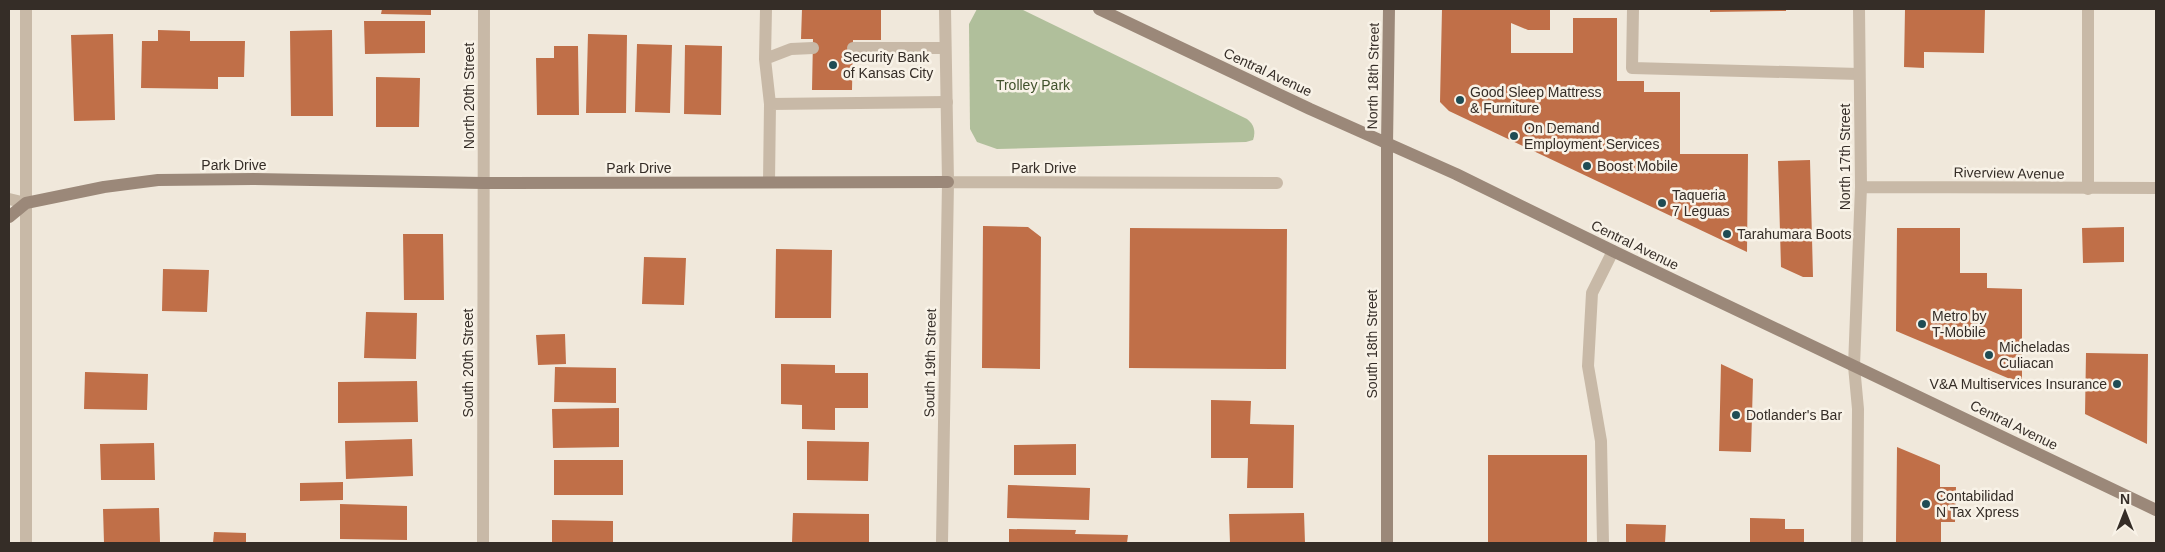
<svg xmlns="http://www.w3.org/2000/svg" width="2165" height="552" font-family="Arial,sans-serif">
<style>
.green{fill:#b0bf9b}
.building{fill:#c06f48}
.lines{fill:none;stroke-linecap:round;stroke-linejoin:round}
.lane{stroke:#c8b9a7;stroke-width:12}
.street{stroke:#c8b9a7;stroke-width:12}
.secondary{stroke:#9b8879;stroke-width:12}
.poi-dot{fill:#1f4c54;stroke:#f8f2e7;stroke-width:2}
.labels{text-anchor:middle;stroke-width:5;stroke-linejoin:round;paint-order:stroke}
.poi-label{font-size:14px;fill:#352d27;stroke:#f8f2e7;text-anchor:start}
.street-label{font-size:14px;fill:#352d27;stroke:#f8f2e7}
.park-label{font-size:14px;fill:#41522c;stroke:#f8f2e7}
</style>
<rect width="100%" height="100%" fill="#f0e8db"/>
<path class="green" d="M977,9H1021L1247,119C1254,124 1256,132 1253,140L1246,142L997,149L977,142L970,129L969,24Z"/>
<path class="building" d="M382,9H431V15L381,14Z
M802,9H881V40H853L852,90H812L813,39H801Z
M1442,9H1550V30H1528L1511,23V53H1573V18H1617V81H1644V92H1680V154H1748L1747,252L1449,111L1440,102Z
M1710,9H1786V11L1710,12Z
M1905,9H1985L1984,53L1924,52V68L1904,67Z
M364,21H425V53L365,54Z
M158,30L190,31V41H245L244,77H218V89L141,88L142,41H158Z
M332,30L333,116H291L290,31Z
M113,34L115,120L74,121L71,35Z
M588,34L627,35L626,113H586Z
M637,44L672,45L670,113L635,112Z
M685,45L722,46L721,115L684,114Z
M554,46H578L579,115H537L536,58H554Z
M376,77L420,78L419,127H376Z
M1810,160L1813,277H1803L1781,267L1778,161Z
M983,226L1028,227L1041,237L1040,369L982,368Z
M2124,227V262L2083,263L2082,228Z
M1130,228L1287,229L1286,369L1129,368Z
M1897,228H1960V273H1987V288L2022,289V384L1896,331Z
M403,234H443L444,300H404Z
M776,249L832,250L831,318H775Z
M644,257L686,258L684,305L642,304Z
M163,269L209,270L207,312L162,311Z
M366,312L417,313L416,359L364,358Z
M565,334L566,364L538,365L536,335Z
M2086,353L2148,354L2147,444L2085,414Z
M781,364L835,365V373H868V408H835V430L802,429V405L781,404Z
M1721,364L1753,379L1751,452L1719,451Z
M555,367L616,368V403L554,402Z
M85,372L148,374L147,410L84,409Z
M417,381L418,422L338,423V382Z
M1211,400L1251,401L1250,424L1294,425L1293,488H1247L1248,458H1211Z
M619,408V447L553,448L552,409Z
M412,439L413,476L346,479L345,441Z
M807,441L869,442L868,481L807,480Z
M154,443L155,480H101L100,444Z
M1076,444V475H1014V445Z
M1897,447L1940,465V487H1956L1955,522H1941V543H1896Z
M1488,455H1587V543H1488Z
M554,460H623V495H554Z
M343,482V500L300,501V483Z
M1008,485L1090,488L1089,520L1007,518Z
M340,504L407,506V540L340,539Z
M159,508L160,542L104,543L103,509Z
M793,513L869,514V543H792Z
M1304,513L1305,543H1230L1229,514Z
M1750,518L1785,519V529H1804V543H1750Z
M552,520L613,521V543H552Z
M1626,524L1666,525L1665,543H1626Z
M1009,529L1076,530L1075,534L1128,535L1127,543H1009Z
M214,532L246,533V543H213Z"/>
<g class="lines">
<path class="lane" d="M766,9L765,59L770,104L769,182
M1633,9L1632,68L1859,74
M853,48H945
M765,59L791,49L813,48
M770,104L947,102
M2088,189V9
M1603,543L1601,441L1588,366L1592,293L1613,251"/>
<path class="street" d="M948,182L1277,183
M1861,187L2156,188
M9,199L26,203
M26,543V9
M483,543L484,9
M942,543L948,182L945,9
M1857,543L1858,409L1854,366L1861,187L1859,9"/>
<path class="secondary" d="M1099,9L1310,109L1456,174L1613,251L2156,510
M9,217L26,203L104,187L158,180L253,179L483,183L948,182
M1387,543V144L1389,9"/>
</g>
<g class="poi-dot">
<circle cx="833" cy="65" r="5"/>
<circle cx="1460" cy="100" r="5"/>
<circle cx="1514" cy="136" r="5"/>
<circle cx="1587" cy="166" r="5"/>
<circle cx="1662" cy="203" r="5"/>
<circle cx="1727" cy="234" r="5"/>
<circle cx="1922" cy="324" r="5"/>
<circle cx="1989" cy="355" r="5"/>
<circle cx="2117" cy="384" r="5"/>
<circle cx="1736" cy="415" r="5"/>
<circle cx="1926" cy="504" r="5"/>
</g>
<g class="labels">
<g class="poi-label">
<text x="843" y="62">Security Bank<tspan x="843" dy="16">of Kansas City</tspan></text>
<text x="1470" y="97">Good Sleep Mattress<tspan x="1470" dy="16">&amp; Furniture</tspan></text>
<text x="1524" y="133">On Demand<tspan x="1524" dy="16">Employment Services</tspan></text>
<text x="1597" y="171">Boost Mobile</text>
<text x="1672" y="200">Taqueria<tspan x="1672" dy="16">7 Leguas</tspan></text>
<text x="1737" y="239">Tarahumara Boots</text>
<text x="1932" y="321">Metro by<tspan x="1932" dy="16">T-Mobile</tspan></text>
<text x="1999" y="352">Micheladas<tspan x="1999" dy="16">Culiacan</tspan></text>
<text x="2107" y="389" text-anchor="end">V&amp;A Multiservices Insurance</text>
<text x="1746" y="420">Dotlander's Bar</text>
<text x="1936" y="501">Contabilidad<tspan x="1936" dy="16">N Tax Xpress</tspan></text>
</g>
<g class="street-label">
<text transform="translate(1268 72) rotate(25)" y="5">Central Avenue</text>
<text transform="translate(1373 76) rotate(-89)" y="5">North 18th Street</text>
<text transform="translate(469 96) rotate(-90)" y="5">North 20th Street</text>
<text transform="translate(1845 157) rotate(-90)" y="5">North 17th Street</text>
<text x="234" y="170">Park Drive</text>
<text x="639" y="173">Park Drive</text>
<text x="1044" y="173">Park Drive</text>
<text transform="translate(2009 173) rotate(1)" y="5">Riverview Avenue</text>
<text transform="translate(1635 245) rotate(26)" y="5">Central Avenue</text>
<text transform="translate(1372 344) rotate(-90)" y="5">South 18th Street</text>
<text transform="translate(468 363) rotate(-90)" y="5">South 20th Street</text>
<text transform="translate(930 363) rotate(-89)" y="5">South 19th Street</text>
<text transform="translate(2014 425) rotate(26)" y="5">Central Avenue</text>
</g>
<g class="park-label">
<text x="1033" y="90">Trolley Park</text>
</g>
</g>
<rect width="2165" height="552" fill="none" stroke="#352d27" stroke-width="20"/>
<g transform="translate(2125 512)" stroke="#f8f2e7" stroke-width="4" paint-order="stroke">
<path d="M0-4L9 19L0 12L-9 19Z" fill="#352d27"/>
<text y="-8" font-size="14" font-weight="bold" text-anchor="middle" fill="#352d27">N</text>
</g>
</svg>
